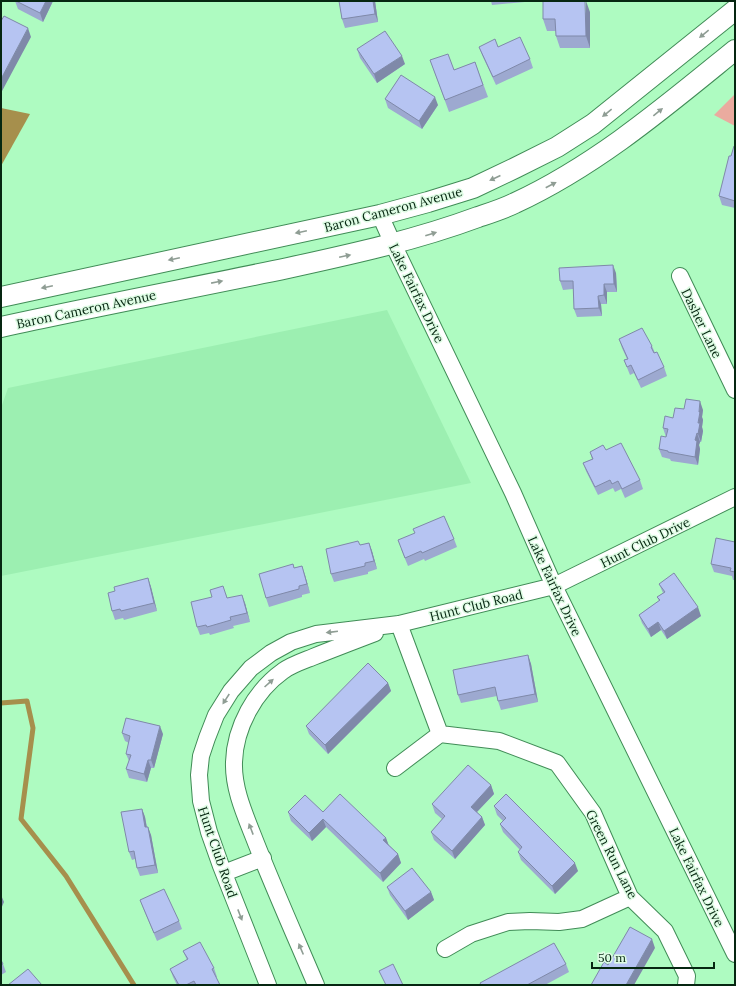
<svg xmlns="http://www.w3.org/2000/svg" width="736" height="986" font-family="Lora,serif">
<style>
.built{fill:#9cefb1}
.green{fill:#eaab9f}
.water{fill:#a68f4c}
.lines{fill:none;stroke-linecap:round;stroke-linejoin:round}
.stream{stroke:#a68f4c;stroke-width:5}
.minor-casing{stroke:#418c57;stroke-width:18}
.major-casing{stroke:#418c57;stroke-width:22}
.minor{stroke:#fff;stroke-width:16}
.major{stroke:#fff;stroke-width:20}
.wall{fill:#9da9d0}
.shaded-wall{fill:#7f89a9}
.building{fill:#b6c4f2;stroke:#7f89a9}
.oneway{fill:#8f9d94}
.labels{text-anchor:middle;stroke-width:3;stroke-linejoin:round;paint-order:stroke}
.street-label{font-size:13px;fill:#062611;stroke:#defce4}
</style>
<rect width="100%" height="100%" fill="#aefbc1"/>
<path class="built" d="M387,310L471,483L1,576V408L8,388Z"/>
<path class="green" d="M735,94V126L714,115Z"/>
<path class="water" d="M1,108L30,114L1,166Z"/>
<g class="lines">
<path class="stream" d="M1,703L27,701L33,728L21,819L66,876L134,985"/>
<defs>
<path id="minor" d="M380,215L393,244L513,493L554,586L735,954
M680,276L735,390
M399,624L440,734L499,741L557,763L593,813L630,897L665,931L687,976L686,985
M395,768L440,734
M224,873L263,858
M445,949L471,934L508,922L530,921L559,922L582,919L630,897
M268,985L221,866L209,832L201,801L199,775L201,756L207,738L216,715L231,691L251,668L271,653L291,642L316,634L399,624L554,586L735,497
M316,985C296,938 275,891 256,843C246,817 233,790 234,762C235,727 255,691 283,671C291,665 303,661 313,657C333,649 354,641 375,633"/>
<path id="major" d="M1,297L380,215L428,202L473,188L515,168L557,147L593,124L735,10
M1,327C96,306 192,288 288,268C352,254 416,240 478,217C490,213 503,209 515,203C597,165 666,106 735,50"/>
</defs>
<use href="#minor" class="minor-casing"/>
<use href="#major" class="major-casing"/>
<use href="#minor" class="minor"/>
<use href="#major" class="major"/>
</g>
<path class="wall" d="M15,1H53L43,22L18,9Z
M339,1H375L378,22L345,28L342,19Z
M491,1H536L492,5Z
M590,12V48H560L556,36V31H547L543,19Z
M479,47L530,59L533,68L496,85L482,55Z
M357,49L405,64L377,83L360,58Z
M430,60L454,70L475,62L488,97L449,112Z
M385,99L438,105L422,129L388,108Z
M735,146V208L722,205L719,196L731,156Z
M616,273L617,292H607V304H601L602,316L577,317L574,309L573,289L563,290L560,281Z
M619,339L652,346L655,353L664,367L667,376L641,388L634,373L630,375L624,360L627,359L622,348Z
M684,409L703,410L702,417L703,420L702,427L703,431L701,442H700L699,445L700,449L698,465L671,461L670,459L662,457L659,449L666,437L663,428L673,418Z
M606,450L640,480L643,489L625,498L621,489L615,492L613,488L598,495L586,471L583,463L592,459L590,452Z
M454,539L457,547L425,561L424,559L408,566L401,549Z
M735,542V580H733L732,576L714,572L711,564Z
M369,543L372,551L377,569L368,572V574L334,582L331,574L360,545Z
M293,564L294,568L302,566L310,593L302,595V597L269,607L266,598Z
M148,578L151,587L157,611L124,620L123,618L115,620L112,611L115,591Z
M659,584L701,616L667,639L661,630L651,637L642,623L639,615L659,601L657,597L663,593Z
M226,594L227,598L245,603L250,622L233,626L234,628L210,635L209,633L200,635L197,627Z
M528,655L531,664L538,702L501,710L498,701L497,696L461,703L458,695Z
M388,683L391,691L328,754L309,734L306,726Z
M122,733L163,734L154,768H151L147,782L129,778L126,769L129,761L126,754L129,743L125,741Z
M491,785L494,794L477,812L482,817L485,825L455,859L434,840L431,832L442,819L435,813L432,804Z
M494,806L578,871L555,894L521,860L518,852L520,850L503,832L500,824L503,821L497,815Z
M142,809L145,817L147,827L151,835L158,873L140,876L137,868L135,859L132,860L129,852Z
M288,812H323L386,838L388,844L398,854L401,863L383,882L326,827L312,841L291,821Z
M387,887L431,892L434,900L408,920L390,895Z
M140,900L179,921L182,929L157,941L143,908Z
M183,951L214,968L217,977H216L220,985H177L173,977L170,969L187,960Z
M1,960L3,964L6,972L1,975Z
M566,964L569,972L545,985H481L480,983Z"/>
<path class="shaded-wall" d="M46,1H53L43,22L40,13Z
M373,1H375L378,22L375,14Z
M586,1L590,12V48L586,36Z
M28,28L31,37L1,93V79Z
M402,56L405,64L377,83L374,74Z
M435,97L438,105L422,129L419,121Z
M613,265L616,273L617,292L614,284Z
M604,284L607,292V304L604,295Z
M598,296L601,304L602,316L599,308Z
M700,401L703,410L702,417L703,420L702,427L703,431L701,442L698,434L699,412Z
M697,433L700,442L699,445L700,449L698,465L695,457V440Z
M369,543L372,551L377,569L374,561Z
M302,566L305,575L310,593L307,584Z
M148,578L151,587L157,611L154,603Z
M1,592L2,596L1,607Z
M242,595L245,603L250,622L247,613Z
M698,607L701,616L667,639L664,631Z
M658,622L661,630L651,637L648,629Z
M528,655L531,664L538,702L535,694Z
M388,683L391,691L328,754L325,745Z
M160,726L163,734L154,768L151,760Z
M148,760L151,768L147,782L144,774Z
M491,785L494,794L474,815L471,807Z
M142,809L145,817L148,835L145,827Z
M482,817L485,825L455,859L452,851Z
M323,819L326,827L312,841L309,833Z
M148,827L151,835L158,873L155,865Z
M386,838L389,846L383,840Z
M398,854L401,863L383,882L380,873Z
M575,863L578,871L555,894L552,886Z
M431,892L434,900L408,920L405,911Z
M1,895L4,902L1,909Z
M652,939L655,948L634,985H626Z"/>
<path class="building" d="M16,1H46L40,13Z
M339,1H373L375,14L342,19Z
M543,1H585L586,36H556L555,19H543Z
M4,16L28,28L1,79V21Z
M385,31L402,56L374,74L357,49Z
M520,37L530,59L493,77L479,47L495,39L498,47Z
M448,54L454,70L475,62L483,85L445,100L430,60Z
M401,75L435,97L419,121L385,99Z
M734,146H735V201L719,196L729,156H731Z
M613,265L614,284H604V295L598,296L599,308L574,309L573,281H560L559,268Z
M642,328L652,346L651,347L654,353L657,352L664,367L638,380L631,365L627,367L624,360L628,359L619,339Z
M686,399L700,401L699,412H700L698,423H700L698,434L697,433L695,440L697,441L695,457L668,452V451L659,449L661,436L666,437L668,429L663,428L665,416L673,418L675,408L684,409Z
M621,443L640,480L622,489L618,481L612,484L610,480L595,487L583,463L593,459L590,452L603,445L606,450Z
M444,516L454,539L422,553L421,551L405,558L398,540L415,533L413,529Z
M716,538L735,542V572L730,571L731,568L711,564Z
M358,541L360,545L369,543L374,561L365,563V566L331,574L326,549Z
M293,564L294,568L302,566L307,584L299,586V589L266,598L259,574Z
M674,573L698,607L664,631L658,622L648,629L639,615L660,600L657,597L665,592L659,584Z
M148,578L154,603L121,611L120,609L112,611L108,593L115,591L114,587Z
M223,586L227,598L242,595L247,613L230,617L231,620L207,627L206,625L197,627L191,602L212,597L210,590Z
M528,655L535,694L498,701L495,687L458,695L453,670Z
M368,663L388,683L325,745L306,726Z
M126,718L160,726L151,760H148L144,774L126,769L131,755L126,754L130,736L122,733Z
M468,765L491,785L471,807L482,817L452,851L431,832L445,816L432,804Z
M340,794L386,838L383,840L398,854L380,873L323,819L309,833L288,812L305,795L323,812Z
M506,794L575,863L552,886L518,852L522,847L500,824L506,818L494,806Z
M142,809L145,827H148L155,865L137,868L134,851L129,852L121,812Z
M412,868L431,892L405,911L387,887Z
M164,889L179,921L154,933L140,900Z
M630,927L652,939L626,985H591L604,962L608,965Z
M200,942L214,968L212,969L220,985H196L194,981L186,985H179L170,969L188,959L183,951Z
M554,943L566,964L527,985H481L480,983Z
M1,960L3,964L1,965Z
M393,964L403,985H386L379,971Z
M28,969L42,985H8Z"/>
<defs><path id="oneway-solid" d="M-6-.8H1V-3.2L6.5 0L1 3.2V.8H-6Z"/></defs>
<g class="oneway">
<use href="#oneway-solid" transform="translate(704 34) rotate(141)"/>
<use href="#oneway-solid" transform="translate(658 112) rotate(-39)"/>
<use href="#oneway-solid" transform="translate(607 113) rotate(141)"/>
<use href="#oneway-solid" transform="translate(495 178) rotate(155)"/>
<use href="#oneway-solid" transform="translate(551 185) rotate(-28)"/>
<use href="#oneway-solid" transform="translate(301 232) rotate(168)"/>
<use href="#oneway-solid" transform="translate(431 234) rotate(-18)"/>
<use href="#oneway-solid" transform="translate(345 256) rotate(-12)"/>
<use href="#oneway-solid" transform="translate(174 259) rotate(168)"/>
<use href="#oneway-solid" transform="translate(217 282) rotate(-11)"/>
<use href="#oneway-solid" transform="translate(47 287) rotate(168)"/>
<use href="#oneway-solid" transform="translate(332 632) rotate(173)"/>
<use href="#oneway-solid" transform="translate(269 683) rotate(-42)"/>
<use href="#oneway-solid" transform="translate(226 699) rotate(123)"/>
<use href="#oneway-solid" transform="translate(251 829) rotate(-111)"/>
<use href="#oneway-solid" transform="translate(240 915) rotate(69)"/>
<use href="#oneway-solid" transform="translate(301 949) rotate(-113)"/>
</g>
<g class="labels">
<g class="street-label">
<text transform="translate(393 209) rotate(-15)" y="5">Baron Cameron Avenue</text>
<text transform="translate(417 293) rotate(64)" y="5">Lake Fairfax Drive</text>
<text transform="translate(86 309) rotate(-12)" y="5">Baron Cameron Avenue</text>
<text transform="translate(702 323) rotate(64)" y="5">Dasher Lane</text>
<text transform="translate(645 542) rotate(-26)" y="5">Hunt Club Drive</text>
<text transform="translate(555 586) rotate(65)" y="5">Lake Fairfax Drive</text>
<text transform="translate(476 605) rotate(-14)" y="5">Hunt Club Road</text>
<text transform="translate(218 852) rotate(71)" y="5">Hunt Club Road</text>
<text transform="translate(612 854) rotate(63)" y="5">Green Run Lane</text>
<text transform="translate(697 877) rotate(64)" y="5">Lake Fairfax Drive</text>
</g>
</g>
<rect width="736" height="986" fill="none" stroke="#062611" stroke-width="4"/>
<path d="M592 962v6h122v-6" fill="none" stroke="#062611" stroke-width="2"/>
<text x="598" y="962" font-size="12" fill="#062611" stroke="#defce4" stroke-width="3" paint-order="stroke">50 m</text>
</svg>
